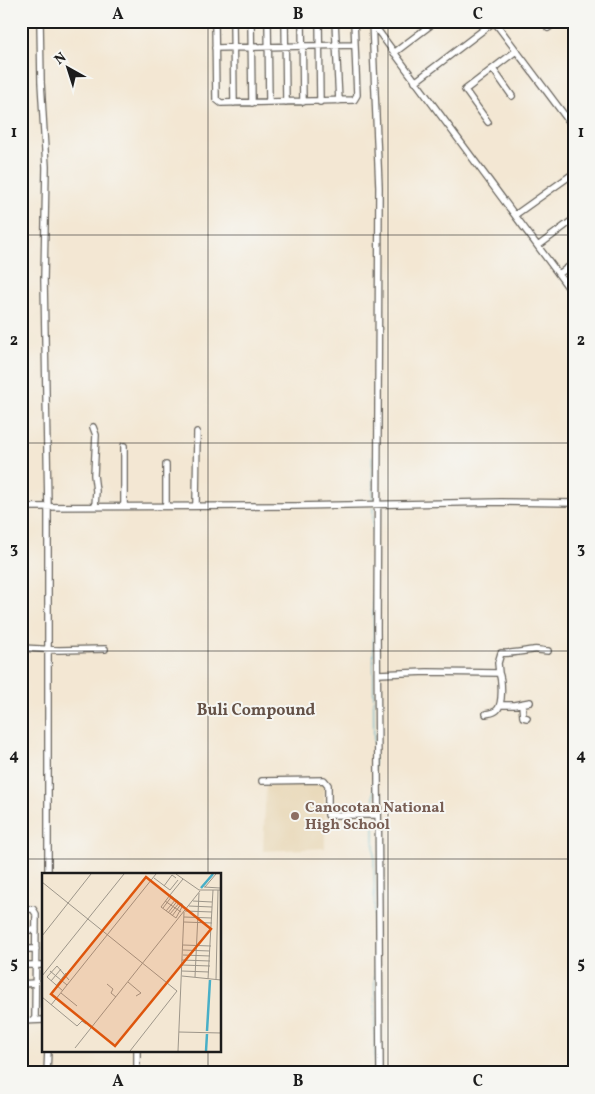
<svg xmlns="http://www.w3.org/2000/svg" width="595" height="1094" font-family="Vollkorn,serif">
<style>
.built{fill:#e9d9ba}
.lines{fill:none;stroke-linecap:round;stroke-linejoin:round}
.stream{stroke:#48afc7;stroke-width:1}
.minor-casing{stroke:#67635c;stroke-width:8}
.minor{stroke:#fff;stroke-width:5.5}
.grid{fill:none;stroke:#1c1c1c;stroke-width:1;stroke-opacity:0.55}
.education-dot{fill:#8d6e63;stroke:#f6f6f2;stroke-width:2}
.labels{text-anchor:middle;stroke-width:4;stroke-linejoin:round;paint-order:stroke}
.education-label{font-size:15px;font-weight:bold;fill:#785e54;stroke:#f6f6f2;text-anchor:start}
.neighbourhood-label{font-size:16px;font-weight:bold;fill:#645146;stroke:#f6f6f2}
.inset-river{fill:none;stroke:#48afc7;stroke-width:2.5}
.inset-road{fill:none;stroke:#9d968a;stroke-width:1}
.view{fill:#de560d;fill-opacity:0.15;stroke:#de560d;stroke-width:2.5}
.inset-edge{fill:none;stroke:#1c1c1c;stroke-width:2.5}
.neatline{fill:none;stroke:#1c1c1c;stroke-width:2}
.grid-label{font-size:16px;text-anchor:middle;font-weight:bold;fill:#1c1c1c}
</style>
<rect width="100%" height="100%" fill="#f6f6f2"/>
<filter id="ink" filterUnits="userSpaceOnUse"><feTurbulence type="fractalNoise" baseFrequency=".02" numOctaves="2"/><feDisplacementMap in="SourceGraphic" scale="10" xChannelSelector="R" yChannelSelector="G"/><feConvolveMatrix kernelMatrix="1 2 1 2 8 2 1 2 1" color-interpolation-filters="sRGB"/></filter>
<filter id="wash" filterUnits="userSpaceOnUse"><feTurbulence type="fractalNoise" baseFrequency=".0096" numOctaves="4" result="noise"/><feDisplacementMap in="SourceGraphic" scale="20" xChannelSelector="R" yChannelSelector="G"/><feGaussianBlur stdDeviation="1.12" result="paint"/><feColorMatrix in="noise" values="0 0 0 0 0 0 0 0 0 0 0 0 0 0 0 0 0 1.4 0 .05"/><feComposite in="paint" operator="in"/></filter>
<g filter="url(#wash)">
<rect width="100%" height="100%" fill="#f3e7d3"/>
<path class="built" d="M324,782L325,848L263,851L266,785Z"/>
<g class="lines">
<path class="stream" d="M372,457L373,502
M373,507L374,812
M374,818L375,1073"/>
</g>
</g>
<g filter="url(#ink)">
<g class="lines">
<defs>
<path id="minor" d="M40,21L41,82L46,167L44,280L48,507V874
M215,21L216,99L221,103L354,100L357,95L354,21
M233,21L234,103
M251,21L252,103
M268,21L269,102
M285,21L286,102
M302,21L303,102
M319,21L320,102
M335,21L339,101
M372,21L379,187L377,628L380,1073
M494,21L574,128
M373,24L574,295
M548,28L557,21
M215,48L355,45
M394,53L436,21
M493,69L512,96
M415,82L495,21
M488,122L465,90L516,51
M515,215L574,173
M538,246L574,219
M559,274L574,263
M93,427L96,435L94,475L96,491L95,506
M166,465V506
M196,505L197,432
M124,506V446
M21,507L296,506L501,502L574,503
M21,648L59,650L105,649
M499,673L498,663L501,653C512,654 523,651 533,650C537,649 543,651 548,651
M378,674L427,672L499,673C502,680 503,704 497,710C494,713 490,713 486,714
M522,704L523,717L527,718
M500,705H514L530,702
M262,781L324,780L328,785V815H378
M21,909H33L36,914L35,1020
M21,930H36
M21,949H36
M21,965H44
M21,984L35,983
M21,1003H22
M21,1021L44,1020
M47,1073L48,1050
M137,1073V1050"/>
</defs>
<use href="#minor" class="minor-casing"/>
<use href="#minor" class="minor"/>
</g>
</g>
<path class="grid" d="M208,21V874M388,21V1073M21,235H574M21,443H574M21,651H574M21,859H574M208,1050V1073"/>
<circle class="education-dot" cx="295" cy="816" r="5"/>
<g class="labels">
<g class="education-label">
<text x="305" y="812">Canocotan National<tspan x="305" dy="17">High School</tspan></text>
</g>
<g class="neighbourhood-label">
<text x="256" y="715">Buli Compound</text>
</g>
</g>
<g transform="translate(42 873)">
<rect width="179" height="179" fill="#f3e7d3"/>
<path class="inset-river" d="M159,15L171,1M165,158L168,107M164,178L165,161"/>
<path class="inset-road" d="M134,1L157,17H179M112,5L128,17L136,7M0,9L135,118L88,178M122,13L130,2L134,5M162,14L178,15M163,14L174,1M128,22L141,32L134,45L119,34ZM128,22L141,6M123,28L139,39M151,28L170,29M147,33L170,34M121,35L130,23M124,38L134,26M143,38L170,39M126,40L136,27M128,41L138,29M130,43L140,30M142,44L170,45M142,49L170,50M0,63L49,1M141,72L169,73M141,77L168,78M141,82L168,83M140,87L168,88M140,92L168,93M8,98L25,112M140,98L167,99M0,103L82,1M140,103L179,107M153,104L157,20M166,106L171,17M174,107L176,17M9,108L19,96M86,109L99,120L94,123M65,111L71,116L69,120L74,124M14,113L24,100M21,118L5,104L15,93L27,107M19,120L35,133M0,124L35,153L40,148L44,151M9,132L114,1M137,159L179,160M33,175L158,18M136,178L142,39"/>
<path class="view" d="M104,4L169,56L73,173L9,121Z"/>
<rect width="179" height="179" class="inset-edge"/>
</g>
<rect width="595" height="1094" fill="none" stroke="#f6f6f2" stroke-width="55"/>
<g transform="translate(68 68) rotate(321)" stroke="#f6f6f2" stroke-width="4" paint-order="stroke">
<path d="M0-4L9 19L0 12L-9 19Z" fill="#1c1c1c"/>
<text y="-8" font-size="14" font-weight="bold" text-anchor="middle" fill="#1c1c1c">N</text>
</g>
<rect x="28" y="28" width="540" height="1038" class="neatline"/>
<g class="grid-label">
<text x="118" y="19">A</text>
<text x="298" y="19">B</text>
<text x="478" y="19">C</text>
<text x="14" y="137">1</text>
<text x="581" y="137">1</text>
<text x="14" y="345">2</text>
<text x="581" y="345">2</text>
<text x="14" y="553">3</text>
<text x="581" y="553">3</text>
<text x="14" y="760">4</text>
<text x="581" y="760">4</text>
<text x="14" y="968">5</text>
<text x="581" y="968">5</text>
<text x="118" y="1086">A</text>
<text x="298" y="1086">B</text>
<text x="478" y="1086">C</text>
</g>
</svg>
